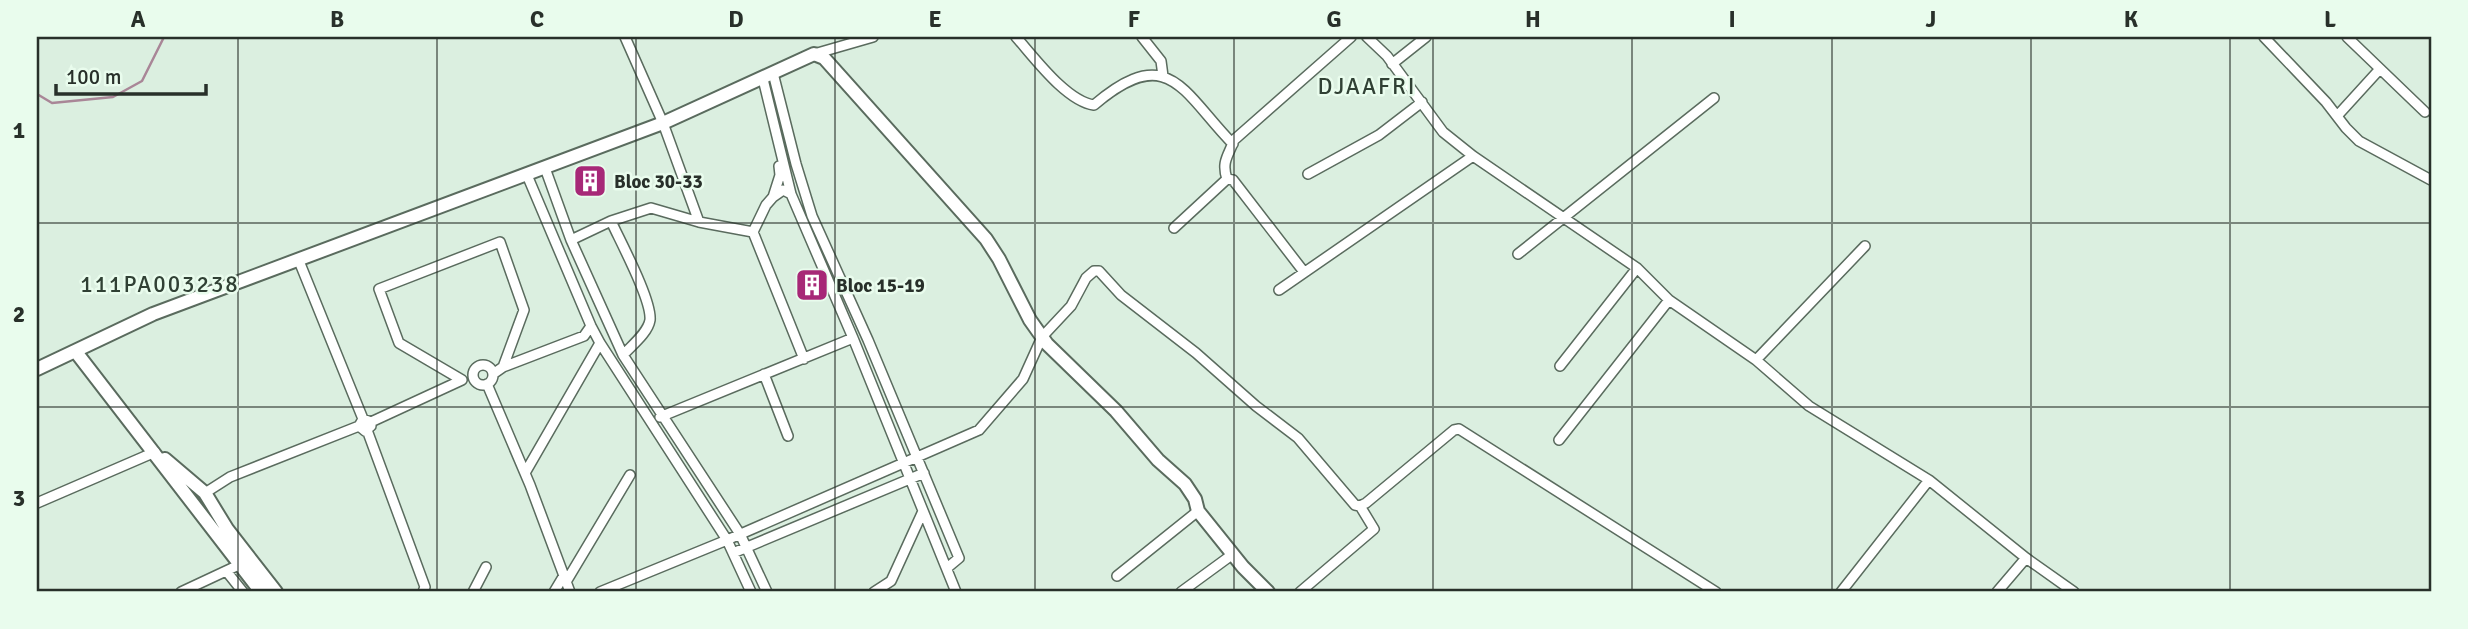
<svg xmlns="http://www.w3.org/2000/svg" width="2468" height="629" font-family="Signika,sans-serif">
<style>
.lines{fill:none;stroke-linecap:round;stroke-linejoin:round}
.stream{stroke:#a98697;stroke-width:2.5}
.street-casing{stroke:#5a6b5e;stroke-width:12}
.secondary-casing{stroke:#5a6b5e;stroke-width:16}
.street{stroke:#fff;stroke-width:9}
.secondary{stroke:#fff;stroke-width:12}
.grid{fill:none;stroke:#28302a;stroke-width:2;stroke-opacity:0.55}
.labels{text-anchor:middle;stroke-width:5;stroke-linejoin:round;paint-order:stroke}
.poi-label{font-size:19px;font-weight:bold;fill:#28302a;stroke:#e9fced;text-anchor:start}
.quarter-label{font-size:23px;letter-spacing:2px;fill:#304034;stroke:#e9fced}
.neatline{fill:none;stroke:#28302a;stroke-width:2.5}
.grid-label{font-size:23px;text-anchor:middle;font-weight:bold;fill:#28302a}
</style>
<rect width="100%" height="100%" fill="#dbefe0"/>
<g class="lines">
<path class="stream" d="M37,94L52,103L113,97L142,81L164,37"/>
<defs>
<path id="street" d="M625,37L663,123L699,222
M1016,37C1034,57 1066,101 1094,105C1169,41 1183,93 1233,144
M1142,37L1161,61L1163,76
M1367,37L1387,56L1443,132L1473,156L1637,268L1669,300L1756,360L1809,406L1929,480L2026,558L2074,592
M2264,37L2326,102L2346,128L2359,141L2431,180
M2347,37L2425,112
M814,54L873,37
M1392,64L1426,37
M773,73L796,164L812,216L868,340L959,558L947,568
M763,79L791,194L853,338L956,592
M2338,115L2379,70
M779,166L780,175L773,197L783,190L791,194
M545,168L571,240L623,355L740,534L767,592
M1308,174L1379,135L1422,102
M527,175L591,326L600,343L727,540L979,430L1023,379L1042,337L1071,306L1086,278L1094,271H1099L1121,295L1196,353L1256,406L1298,438L1355,505L1360,506L1366,503L1454,430L1459,429L1716,592
M1174,228L1227,179
M753,232L766,205L773,197
M571,240L611,221
M1518,254L1714,98
M299,261L363,419
M1304,272L1233,180L1227,179C1221,161 1229,155 1234,140L1351,37
M1279,290L1473,156
M623,355C631,346 648,333 650,320C652,300 620,241 611,221L651,208L699,222L753,232L804,359
M1756,360L1865,246
M473 375a10 10 0 1 1 20 0a10 10 0 1 1-20 0Z
M1560,366L1637,268
M493,374L503,367L584,336L591,326
M764,374L788,436
M487,384L530,485L570,592
M660,417L853,338
M371,422V426L365,431L359,426L363,419L371,422L462,380L399,343L379,289L500,242L524,310L503,367
M367,430L425,587L423,592
M1559,440L1669,300
M525,473L600,343
M205,493L230,477L359,426
M37,503L155,452
M733,553L924,473
M227,572L243,592
M1117,576L1198,511
M566,582L630,475
M181,592L243,563
M473,592L486,567
M554,592L563,577
M600,592L727,540L751,592
M874,592L891,581L923,511
M1181,592L1233,554
M1300,592L1374,529L1360,506
M1841,592L1929,480
M1997,592L2026,558"/>
<path id="secondary" d="M76,352L261,592
M37,369L153,314L663,123L814,54L824,58L986,239L999,259L1030,320L1047,344L1116,411L1158,460L1185,484L1195,499L1198,511L1243,567L1268,592
M165,459L205,493L227,529L276,592"/>
</defs>
<use href="#street" class="street-casing"/>
<use href="#secondary" class="secondary-casing"/>
<use href="#street" class="street"/>
<use href="#secondary" class="secondary"/>
</g>
<path class="grid" d="M238,37V592M437,37V592M636,37V592M835,37V592M1035,37V592M1234,37V592M1433,37V592M1632,37V592M1832,37V592M2031,37V592M2230,37V592M37,223H2431M37,407H2431"/>
<defs>
<symbol id="building-square" viewBox="-11 -11 22 22"><rect x="-9" y="-9" width="18" height="18" rx="4" fill="#a72877" stroke="#e9fced"/><path d="M-4-6H4V6H1V3H-1V6H-4ZM-2.5-4.3h1.7v1.8h-1.7ZM.8-4.3h1.7v1.8H.8ZM-2.5-1h1.7V.8h-1.7ZM.8-1h1.7V.8H.8Z" fill="#fff"/></symbol>
</defs>
<g fill-rule="evenodd">
<use href="#building-square" x="571" y="162" width="38" height="38"/>
<use href="#building-square" x="793" y="266" width="38" height="38"/>
</g>
<g class="labels">
<g class="poi-label">
<text x="614" y="188">Bloc 30-33</text>
<text x="836" y="292">Bloc 15-19</text>
</g>
<g class="quarter-label">
<text x="1367" y="94">DJAAFRI</text>
<text x="160" y="292">111PA003238</text>
</g>
</g>
<rect width="2468" height="629" fill="none" stroke="#e9fced" stroke-width="77"/>
<path d="M56 84v10h150v-10" fill="none" stroke="#28302a" stroke-width="3.5"/>
<text x="66" y="84" font-size="21" fill="#28302a" stroke="#e9fced" stroke-width="5" paint-order="stroke">100 m</text>
<rect x="38" y="38" width="2392" height="552" class="neatline"/>
<g class="grid-label">
<text x="138" y="27">A</text>
<text x="337" y="27">B</text>
<text x="537" y="27">C</text>
<text x="736" y="27">D</text>
<text x="935" y="27">E</text>
<text x="1134" y="27">F</text>
<text x="1334" y="27">G</text>
<text x="1533" y="27">H</text>
<text x="1732" y="27">I</text>
<text x="1931" y="27">J</text>
<text x="2131" y="27">K</text>
<text x="2330" y="27">L</text>
<text x="19" y="138">1</text>
<text x="19" y="322">2</text>
<text x="19" y="506">3</text>
</g>
</svg>
